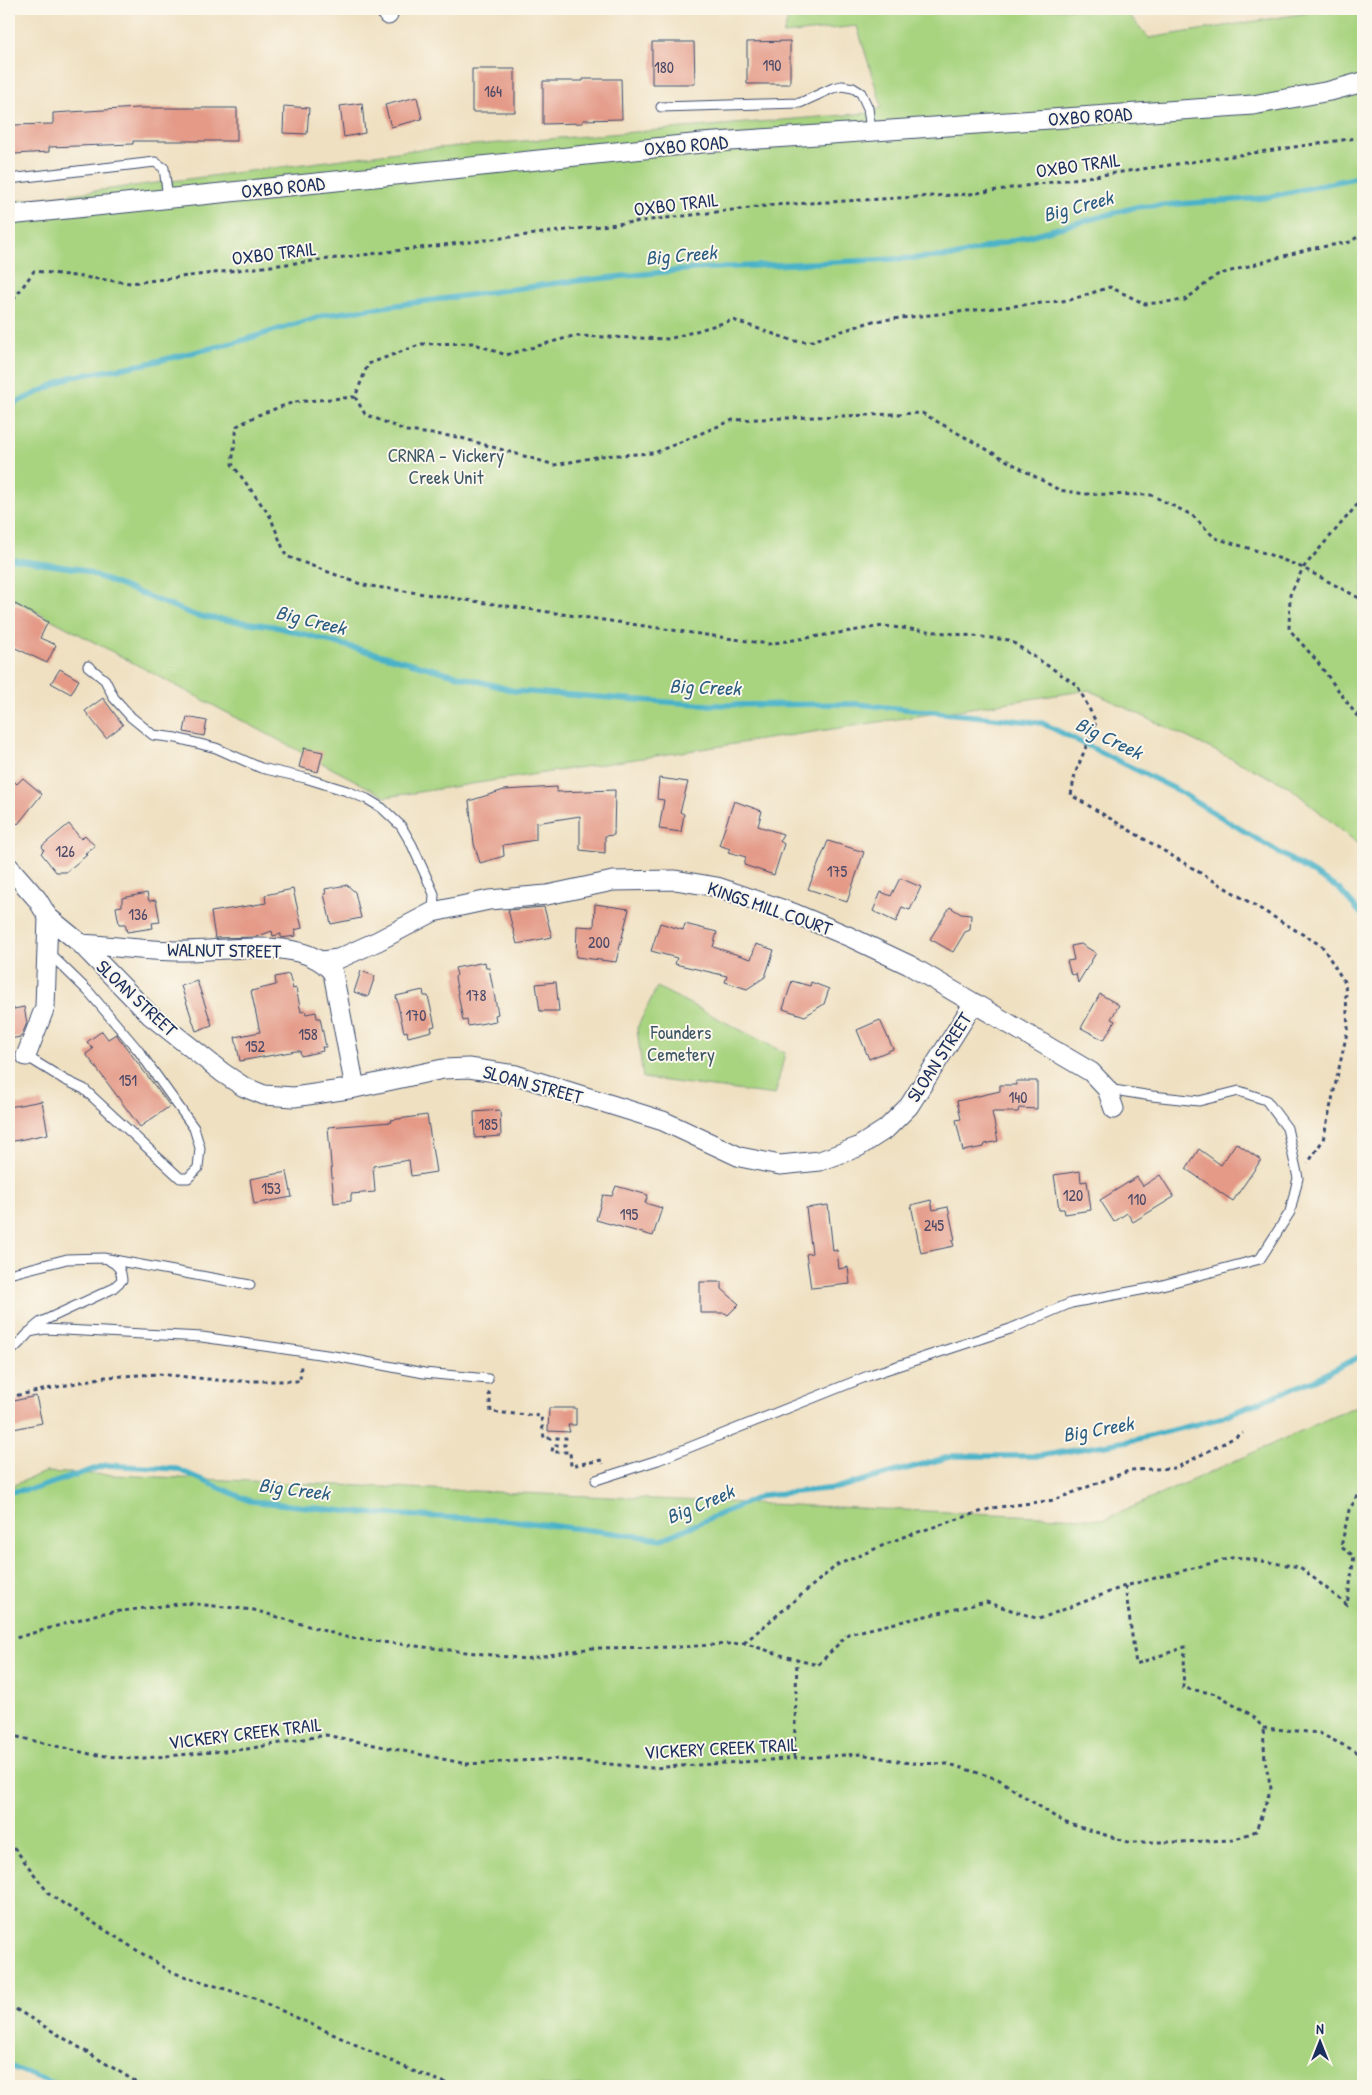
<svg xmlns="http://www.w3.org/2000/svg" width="1372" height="2095" font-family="'Patrick Hand',sans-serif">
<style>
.green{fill:#a8d480;stroke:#62826f}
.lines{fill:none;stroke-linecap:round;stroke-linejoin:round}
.stream{stroke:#49b2c8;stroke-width:5.5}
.building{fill:#e49a87}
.lane-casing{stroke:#3b4a6d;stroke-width:11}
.street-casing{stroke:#3b4a6d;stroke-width:21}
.path{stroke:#3b4a6d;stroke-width:3;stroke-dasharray:4 4;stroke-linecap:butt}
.lane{stroke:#fff;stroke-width:9}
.street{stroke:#fff;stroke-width:19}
.labels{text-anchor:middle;stroke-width:4;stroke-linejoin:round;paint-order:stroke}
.number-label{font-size:16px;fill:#4d4a68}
.street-label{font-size:19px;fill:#1b2f5e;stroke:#fbf7ec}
.park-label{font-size:19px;fill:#3e5866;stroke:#fbf7ec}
.water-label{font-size:20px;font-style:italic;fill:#2b5d83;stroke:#fbf7ec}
</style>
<rect width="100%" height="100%" fill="#fbf7ec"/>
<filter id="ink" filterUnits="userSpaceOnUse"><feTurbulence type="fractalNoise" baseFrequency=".02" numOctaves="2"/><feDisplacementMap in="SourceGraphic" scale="10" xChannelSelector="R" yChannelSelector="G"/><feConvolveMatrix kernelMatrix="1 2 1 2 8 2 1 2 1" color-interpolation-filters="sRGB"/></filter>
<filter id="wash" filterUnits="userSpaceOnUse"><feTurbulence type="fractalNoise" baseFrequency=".0096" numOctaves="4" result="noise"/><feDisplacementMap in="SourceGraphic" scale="20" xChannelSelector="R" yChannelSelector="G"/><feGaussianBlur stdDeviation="1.12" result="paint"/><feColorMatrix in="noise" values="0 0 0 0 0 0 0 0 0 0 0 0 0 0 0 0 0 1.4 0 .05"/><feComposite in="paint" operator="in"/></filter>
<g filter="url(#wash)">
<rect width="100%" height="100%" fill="#efe0c1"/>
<path class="green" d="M792,9H1124L1149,38L1307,13L1306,9H1363V848L1288,786L1089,690L386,797L9,597V202L413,150L869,113L882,107L857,26L783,34Z
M657,987L785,1053L775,1095L643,1078L637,1028Z
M1363,1403V2086H57L9,2065V1487L45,1472L1106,1519Z"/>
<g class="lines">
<path class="stream" d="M9,406L71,377L145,364L237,342L325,315L557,283L693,269L955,256L1136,207L1264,198L1363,176
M9,559L79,569L197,616L273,626L515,691L708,705L856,704L1042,723L1175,789L1339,889L1363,916
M9,1492L37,1488L106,1465L177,1469L250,1501L364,1513L516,1521L662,1539L764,1495L836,1488L953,1456H1040L1134,1440L1217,1419L1314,1380L1363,1355
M9,2066L61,2086"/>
</g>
<g id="blocks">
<path class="building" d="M790,41V84H747V42Z
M652,42H694L695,84H652Z
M472,69H515V112H472Z
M583,79H621L622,119L583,120V123L543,124V81H583Z
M417,97L422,119L391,127L385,105Z
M362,103L365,133L344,137L340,106Z
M284,106L309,108L307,134L283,133Z
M138,108H237V141H133V144L49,147V152L14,154L12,125L53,124V113Z
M15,604L48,622L40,638L56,645L47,663L9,645V617Z
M60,669L79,680L71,694L51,683Z
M103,698L123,725L106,738L85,711Z
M187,717L207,721L204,736L184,732Z
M304,748L323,752L318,772L299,767Z
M9,777L17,784L23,778L42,794L18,824L9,816Z
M659,778L688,782L680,812L684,814L681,832L659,829L664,800L657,799Z
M557,787V792L615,790L614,835L605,836V853L580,850V816L536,823V840L503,845L504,856L480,863L474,844L469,801L504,790Z
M734,801L762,811L758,826L783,834L780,841L784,844L774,875L744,865L746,857L728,852L730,849L719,845Z
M69,824L81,839L85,835L95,846L85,853L87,855L66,872H56L41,853L44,850L42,846Z
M828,841L864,852L847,902L808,889Z
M900,878L921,887L910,910L902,907L896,922L873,911L881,892L891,896Z
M347,885L355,892L361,918L331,924L324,894H326L325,889Z
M293,889L302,928L295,930L296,936L281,938V934L273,936L272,931L256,937L215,938L211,912L266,903L265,895Z
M147,893L149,901L156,900L160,922L152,923L153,928L127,932L125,924H119L116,907L122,906V898Z
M595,904L629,909L616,962L576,957L577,926L594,927Z
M544,907L552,937L517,944L508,910Z
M950,907L961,914L971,915L970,930L965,932L953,952L930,939Z
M660,923L683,930L685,924L717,932L713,947L751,959L756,944L774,950L765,977L747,989L725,982L727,976L675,964L677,958L651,951Z
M1081,944L1096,953L1078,983L1076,974L1071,975L1067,961L1074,960L1071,946Z
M485,962L486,968H489L498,1014L495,1015L496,1021L468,1026L467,1020L463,1021L455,977L457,975L455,968Z
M361,971L375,976L368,997L354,992Z
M289,974L293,989L296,988L301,1012L305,1011L306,1014L316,1012L317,1018H320L326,1047H322L323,1051L301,1056L300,1051H296L240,1061L235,1037L260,1032L251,991L276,985L275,977Z
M197,981L212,1025L196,1031L181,986Z
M792,981L810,986L811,982L829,989L824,1004L805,1016L783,1009Z
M556,982L559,1011H540L536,984Z
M423,990L424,996H428L435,1026L431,1027L432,1031L408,1037L407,1031L404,1032L396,996Z
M1100,994L1119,1005L1111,1019L1115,1021L1104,1040L1081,1028Z
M24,1007L27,1023L21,1037L9,1039V1010Z
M880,1020L893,1049L869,1059L857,1030Z
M102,1031L108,1039L116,1034L170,1106L140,1127L86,1054L93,1049L87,1042Z
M1016,1081H1037V1109L1019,1108L1018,1112H992L998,1141L985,1144L984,1147L963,1151L956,1120L961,1119L957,1101L1000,1091V1085H1016Z
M42,1101L48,1134L9,1142V1107Z
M500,1110L501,1136L475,1138L474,1112Z
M427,1115L436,1172L411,1176L409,1160L373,1166L375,1192L351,1194V1201L334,1203L328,1127L392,1122L391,1120Z
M1236,1143L1261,1160L1233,1201L1186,1169L1199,1149L1221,1165Z
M1080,1171L1081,1182L1087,1181L1091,1210L1065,1214L1064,1209H1059L1054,1175Z
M287,1172L292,1197L254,1204L250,1179Z
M1160,1175L1174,1197L1133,1222L1127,1213L1114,1222L1100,1200L1137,1177L1143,1186Z
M616,1186L648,1195L645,1203L662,1208L653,1236L596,1220L603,1195L612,1196Z
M931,1200L933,1210L948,1207L955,1240H952L954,1246L921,1253L911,1205Z
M828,1205L833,1251L837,1250L839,1269L848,1267L850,1284L811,1288L806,1254L812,1253L806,1208Z
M700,1282H722V1289L739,1304L728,1315L725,1313H700Z
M36,1396L42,1423L9,1430V1402Z
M549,1408H576V1425H568L570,1432L548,1431Z"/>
</g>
</g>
<g filter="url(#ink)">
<use href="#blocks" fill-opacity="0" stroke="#3b4a6d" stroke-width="1"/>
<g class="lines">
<defs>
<path id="lane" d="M661,107L800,103L833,88L842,86L853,88L861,93L868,108L871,131
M9,179L155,162L164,168L168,198
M88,666L105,680L114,698L131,717L153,735L176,738L216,748L261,768L305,778L347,791L367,799L382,808L401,826L412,845L434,894L433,912
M26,1056L65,1080L84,1089L180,1178H188L198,1168L200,1148L194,1128L138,1050L89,992L48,952
M9,1274L67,1259L103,1258L250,1285
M29,1332L45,1329L202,1337L340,1357L424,1373L488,1379
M9,1352C21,1344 28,1331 41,1322L112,1289L122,1280C121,1270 119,1265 110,1261
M596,1480L658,1460L873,1374L1010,1329L1071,1303L1151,1288L1260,1259L1290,1212L1298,1178L1287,1128L1266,1100L1239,1091L1199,1101L1152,1096L1107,1089"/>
<path id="street" d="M388,15V9
M9,215L702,143L1253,105L1330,91L1363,82
M9,867L37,899L48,917L81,944L150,1015L223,1073L244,1087L264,1095L294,1097L355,1088L443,1069L469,1068L516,1075L663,1121L740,1157L780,1165L820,1161L858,1147L886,1129L909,1106L974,1003
M81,944C113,946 147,951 180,951C223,952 304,934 333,973L355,1088
M322,961L338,959L378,941L433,912L489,900L547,895L613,881L675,880L717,887L793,913L850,937L909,965L1091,1072L1107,1089L1114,1109
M26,1056L45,1007L48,917"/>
</defs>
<use href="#lane" class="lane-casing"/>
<use href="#street" class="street-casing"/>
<path class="path" d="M1363,232L1351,242L1309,249L1217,275L1185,300L1145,304L1110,287L1070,300L873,321L809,342L794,341L733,320L669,339L573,336L506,355L472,343L422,344L368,364L355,397L365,414L407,431L458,437L555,465L601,456L654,453L733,420L922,413L1059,490L1085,494L1151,495L1192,515L1215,538L1268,554L1303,568L1363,600
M9,306L34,271L131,283L774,205L970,194L1363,137
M355,397L294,402L258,415L237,426L232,464L270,516L286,556L363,585L768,644L883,626L1009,640L1077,685L1096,722L1075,774L1071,795L1322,946L1345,983L1348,1028L1323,1140L1308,1163
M1363,498L1303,568L1290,595L1289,629L1316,660L1363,724
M489,1392L491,1412L541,1416L544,1438H566L565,1445H553L552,1452H570L571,1466L602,1460L603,1464
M9,1397L105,1377L158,1374L227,1381H300L301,1364
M1125,1586L1136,1664L1185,1647L1183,1688L1217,1694L1253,1716L1263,1728L1319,1733L1363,1755
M9,1640L98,1614L186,1603L254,1610L349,1638L525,1659L592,1648L680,1647L744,1643L797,1660L818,1665L848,1634L986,1602L1039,1619L1125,1586L1235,1557L1300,1567L1347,1605L1354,1556L1341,1547L1349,1510L1363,1488
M744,1643L837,1565L903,1537L992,1508L1054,1500L1131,1470L1176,1468L1243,1433
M9,1735L90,1754L133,1759L247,1749L326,1735L467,1764L554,1759L652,1768L860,1754L909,1763L949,1764L998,1779L1063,1822L1128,1842H1182L1233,1840L1256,1831L1271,1788L1265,1761L1263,1728
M794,1757L797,1660
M9,1841L50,1895L171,1972L254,1998L413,2071L454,2086
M9,2005L143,2086"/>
<use href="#lane" class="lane"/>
<use href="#street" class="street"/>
</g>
</g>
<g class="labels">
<g class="number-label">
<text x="772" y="71">190</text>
<text x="664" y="73">180</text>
<text x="493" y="97">164</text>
<text x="65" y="857">126</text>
<text x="837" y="877">175</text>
<text x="138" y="920">136</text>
<text x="599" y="948">200</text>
<text x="476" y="1001">178</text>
<text x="416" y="1021">170</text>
<text x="308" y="1040">158</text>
<text x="255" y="1052">152</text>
<text x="128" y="1086">151</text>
<text x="1018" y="1103">140</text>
<text x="488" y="1130">185</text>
<text x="271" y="1194">153</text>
<text x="1073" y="1201">120</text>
<text x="1137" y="1205">110</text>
<text x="629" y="1220">195</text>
<text x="934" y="1231">245</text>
</g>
<g class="street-label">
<text transform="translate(1090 116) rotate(-4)" y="7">OXBO ROAD</text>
<text transform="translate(686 145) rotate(-5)" y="7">OXBO ROAD</text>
<text transform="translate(1078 165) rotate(-8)" y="7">OXBO TRAIL</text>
<text transform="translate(283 187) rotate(-6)" y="7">OXBO ROAD</text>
<text transform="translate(676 204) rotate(-7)" y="7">OXBO TRAIL</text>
<text transform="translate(274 253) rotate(-7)" y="7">OXBO TRAIL</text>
<text transform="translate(770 908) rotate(19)" y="7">KINGS MILL COURT</text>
<text transform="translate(224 950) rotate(1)" y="7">WALNUT STREET</text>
<text transform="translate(137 998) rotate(43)" y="7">SLOAN STREET</text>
<text transform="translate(939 1057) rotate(-57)" y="7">SLOAN STREET</text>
<text transform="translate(533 1084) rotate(15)" y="7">SLOAN STREET</text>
<text transform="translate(245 1733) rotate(-7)" y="7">VICKERY CREEK TRAIL</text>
<text transform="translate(721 1748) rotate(-3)" y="7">VICKERY CREEK TRAIL</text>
</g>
<g class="park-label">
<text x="446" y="462">CRNRA - Vickery<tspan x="446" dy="22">Creek Unit</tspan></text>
<text x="681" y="1039">Founders<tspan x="681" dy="22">Cemetery</tspan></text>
</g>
<g class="water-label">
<text transform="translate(1078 206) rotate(-15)" y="7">Big Creek</text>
<text transform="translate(681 255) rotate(-5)" y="7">Big Creek</text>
<text transform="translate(311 620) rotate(14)" y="7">Big Creek</text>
<text transform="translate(705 687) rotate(2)" y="7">Big Creek</text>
<text transform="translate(1109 738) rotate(26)" y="7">Big Creek</text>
<text transform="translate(1098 1429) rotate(-10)" y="7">Big Creek</text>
<text transform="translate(294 1489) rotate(7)" y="7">Big Creek</text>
<text transform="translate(700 1504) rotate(-23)" y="7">Big Creek</text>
</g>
</g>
<rect width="1372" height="2095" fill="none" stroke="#fbf7ec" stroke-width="30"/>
<g transform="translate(1320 2042)" stroke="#fbf7ec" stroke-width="4" paint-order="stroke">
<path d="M0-4L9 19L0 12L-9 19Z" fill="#1b2f5e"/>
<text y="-8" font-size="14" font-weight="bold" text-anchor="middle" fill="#1b2f5e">N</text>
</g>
</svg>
